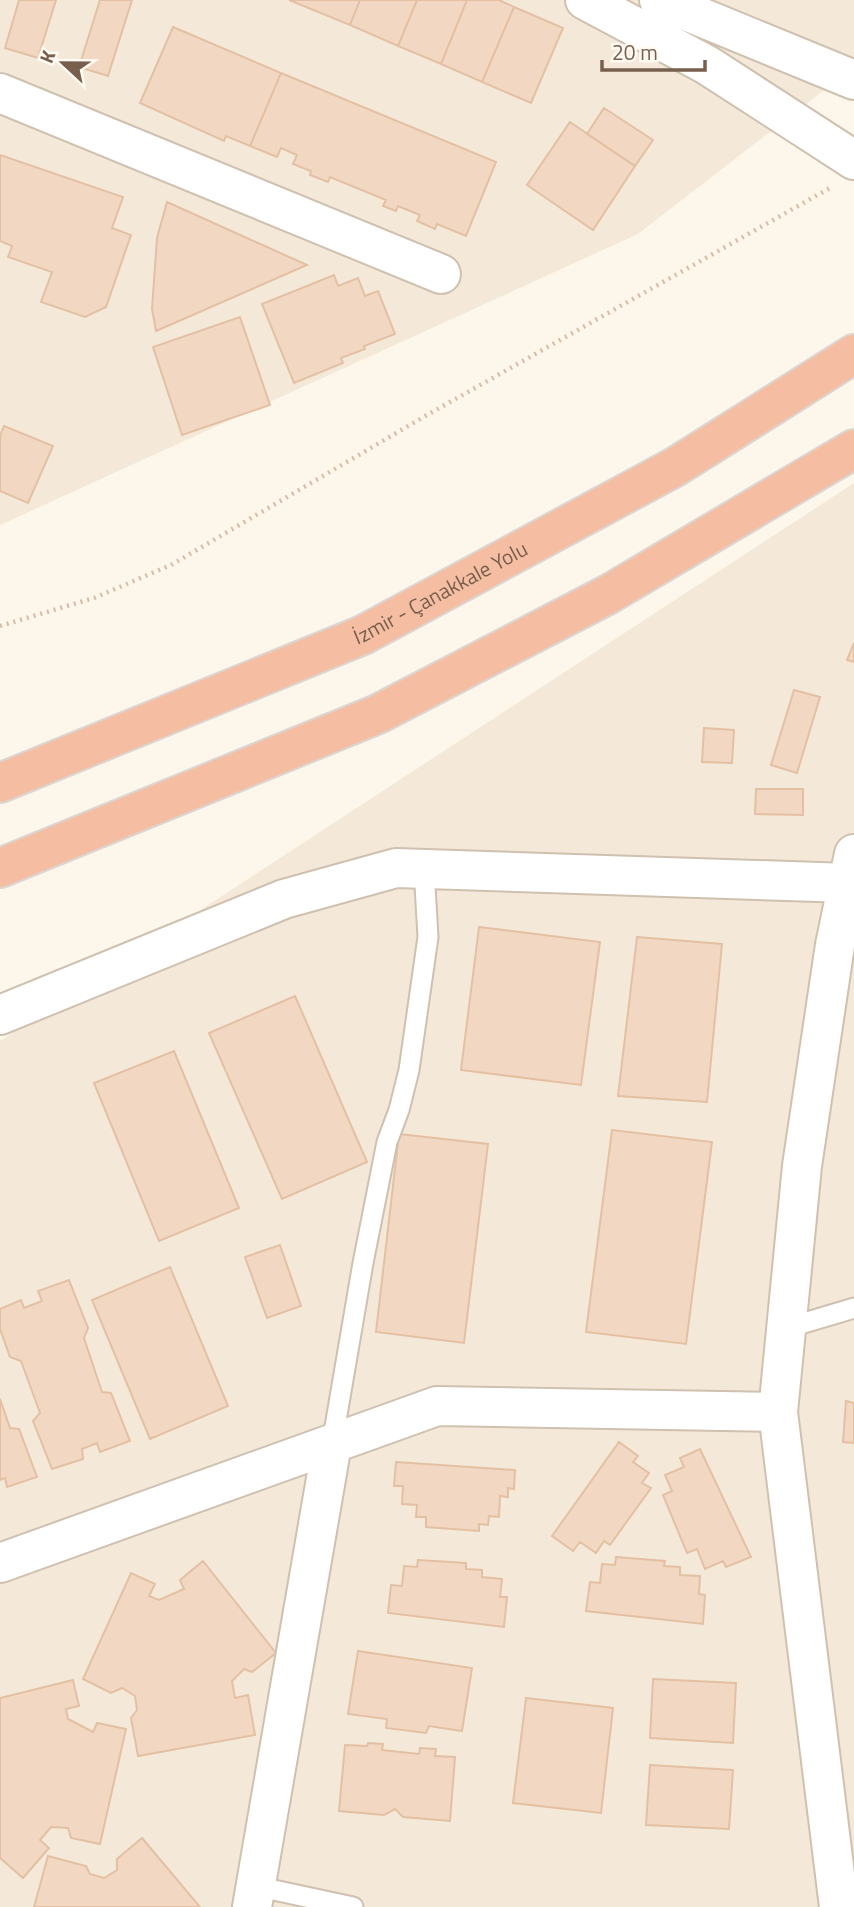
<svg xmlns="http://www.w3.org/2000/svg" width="854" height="1907" font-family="'Titillium Web',sans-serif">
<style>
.residential{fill:#f4e9d9}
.building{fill:#f2d8c3;stroke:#e4c0a3;stroke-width:2}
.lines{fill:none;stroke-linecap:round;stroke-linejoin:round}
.lane-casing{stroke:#cfc0af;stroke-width:23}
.street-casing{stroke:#cfc0af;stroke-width:42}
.secondary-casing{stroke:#d2c0ae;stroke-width:42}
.highway-casing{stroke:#dcd5d1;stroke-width:42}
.path{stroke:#d8bca5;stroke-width:4.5;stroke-dasharray:2 5;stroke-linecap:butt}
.lane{stroke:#fff;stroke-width:19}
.street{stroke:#fff;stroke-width:38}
.secondary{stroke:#fff;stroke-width:38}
.highway{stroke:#f5bea3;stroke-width:38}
.labels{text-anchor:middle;stroke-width:6;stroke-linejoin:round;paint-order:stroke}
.street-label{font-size:21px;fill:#785f4d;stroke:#fffaf2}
</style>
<rect width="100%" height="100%" fill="#fdf7eb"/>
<path class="residential" d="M0,0H854V67L638,234L0,525Z
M854,483V1907H0V1041Z"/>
<path class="building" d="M19,0H56L38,58L5,48Z
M100,0H132L108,76L79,67Z
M289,0H360L350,25Z
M360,0H417L398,46L350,25Z
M417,0H467L441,64L398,46Z
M467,0H499L514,7L482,82L441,64Z
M514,7L563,28L531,103L482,82Z
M173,27L281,73L250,146L226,136L224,141L140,103Z
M281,73L496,162L466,236L437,224L435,229L417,221L420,215L398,206L396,211L383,206L386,200L330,177L328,182L310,175L311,171L293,164L297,155L281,148L277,157L250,146Z
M604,108L653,140L635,166L587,134Z
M570,122L635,166L593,230L527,185Z
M0,155L123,197L112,228L131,235L106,307L85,317L41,302L52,272L8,257L12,246L0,241Z
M167,202L307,265L156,331L152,309L157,238Z
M334,275L338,286L358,278L365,296L378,291L395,334L364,346L365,349L341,358L343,363L294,383L262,304Z
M240,317L270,405L182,435L153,347Z
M4,426L53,446L28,503L0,491V436Z
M854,643V662L847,660Z
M794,690L820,697L797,773L771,765Z
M704,728L734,730L732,763L702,762Z
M756,789H803V815L755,814Z
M479,927L600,942L581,1085L461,1070Z
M637,937L722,944L707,1102L618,1096Z
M295,996L367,1162L282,1199L209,1033Z
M174,1051L239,1208L159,1241L94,1083Z
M612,1130L712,1142L686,1344L586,1332Z
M399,1134L488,1144L464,1343L376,1332Z
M280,1245L301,1306L267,1318L245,1257Z
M170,1267L228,1406L150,1439L92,1300Z
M69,1280L88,1328L84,1338L102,1392L111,1393L130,1441L100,1452L97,1443L82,1449L83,1459L52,1469L33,1421L40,1413L21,1361L10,1357L0,1329V1309L21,1300L24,1308L42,1301L38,1291Z
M0,1399L10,1428L19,1429L37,1477L7,1487L5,1478L0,1480Z
M846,1401L854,1403V1443L843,1442Z
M619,1442L638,1456L633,1462L649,1473L642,1483L651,1488L610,1545L604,1541L596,1553L580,1542L573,1551L552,1536Z
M700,1449L751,1557L726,1567L723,1561L705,1569L697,1549L687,1553L663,1495L672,1491L665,1475L684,1467L680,1458Z
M396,1462L515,1470L514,1489L508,1488V1497L500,1496L499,1517L489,1516L488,1525L479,1524V1531L426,1527V1517H416L417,1505L402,1504L403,1486H394Z
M616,1557L665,1561L664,1566L680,1567V1575L700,1576L699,1594L705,1595L703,1624L586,1611L590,1582L600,1583L602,1564L615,1565Z
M418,1560L466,1563V1569L482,1570V1577L502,1579L500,1597H507L504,1627L388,1613L391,1585L402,1586L404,1566L417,1567Z
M203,1561L276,1653L252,1672L244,1669L232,1681L235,1698L248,1695L255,1735L138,1756L131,1718L137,1710L135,1696L122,1688L111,1693L83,1679L131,1573L155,1584L149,1596L159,1600L184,1589L180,1580Z
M358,1651L472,1668L462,1731L429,1726L426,1733L386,1728L387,1719L348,1714Z
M653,1679L736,1683L733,1743L650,1738Z
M73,1680L79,1706L66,1709L68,1719L93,1732L97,1723L126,1729L100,1844L71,1838L68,1828L51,1827L40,1840L49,1848L23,1878L0,1858V1698Z
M526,1698L613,1708L601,1813L513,1803Z
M368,1743L383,1744L382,1750L419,1754L420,1748L436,1749L435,1756L455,1757L450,1821L403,1817L395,1809L384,1815L339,1811L345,1745L367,1746Z
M650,1765L733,1770L729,1829L646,1825Z
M142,1838L200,1907H34L48,1856L86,1866L90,1874L104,1878L117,1870V1859Z"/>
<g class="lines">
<defs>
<path id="lane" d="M787,1328L854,1308
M332,1444L363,1263L387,1142L399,1110L409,1070L428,937L424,869
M255,1886L353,1907"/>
<path id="street" d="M585,0L707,65L854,160
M659,0L854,80
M0,93L441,274
M0,1015L284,899L396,868L849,883
M0,1563L437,1406L778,1412
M252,1907L332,1444"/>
<path id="secondary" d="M839,1907L778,1412L802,1166L835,945L854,854"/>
<g id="highway">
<path id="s1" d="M0,783L363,635L675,467L854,354"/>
<path d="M0,868L378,714L609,594L854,449"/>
</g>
</defs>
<use href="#lane" class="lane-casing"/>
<use href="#street" class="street-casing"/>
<use href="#secondary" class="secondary-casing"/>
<use href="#highway" class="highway-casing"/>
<path class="path" d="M0,626L94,598L171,565L427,415L830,188"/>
<use href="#lane" class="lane"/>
<use href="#street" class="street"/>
<use href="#secondary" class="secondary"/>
<use href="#highway" class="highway"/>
</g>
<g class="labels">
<g class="street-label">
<text dy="7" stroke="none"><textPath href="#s1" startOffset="480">İzmir - Çanakkale Yolu</textPath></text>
</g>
</g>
<g transform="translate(63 63) rotate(292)" stroke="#fffaf2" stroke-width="5" paint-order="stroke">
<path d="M0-5L12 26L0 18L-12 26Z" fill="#785f4d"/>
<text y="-10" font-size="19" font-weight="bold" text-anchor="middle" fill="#785f4d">K</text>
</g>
<path d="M602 60v10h103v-10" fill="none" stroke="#785f4d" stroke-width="3.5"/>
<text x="612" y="60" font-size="21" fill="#785f4d" stroke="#fffaf2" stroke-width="5" paint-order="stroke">20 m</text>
</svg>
